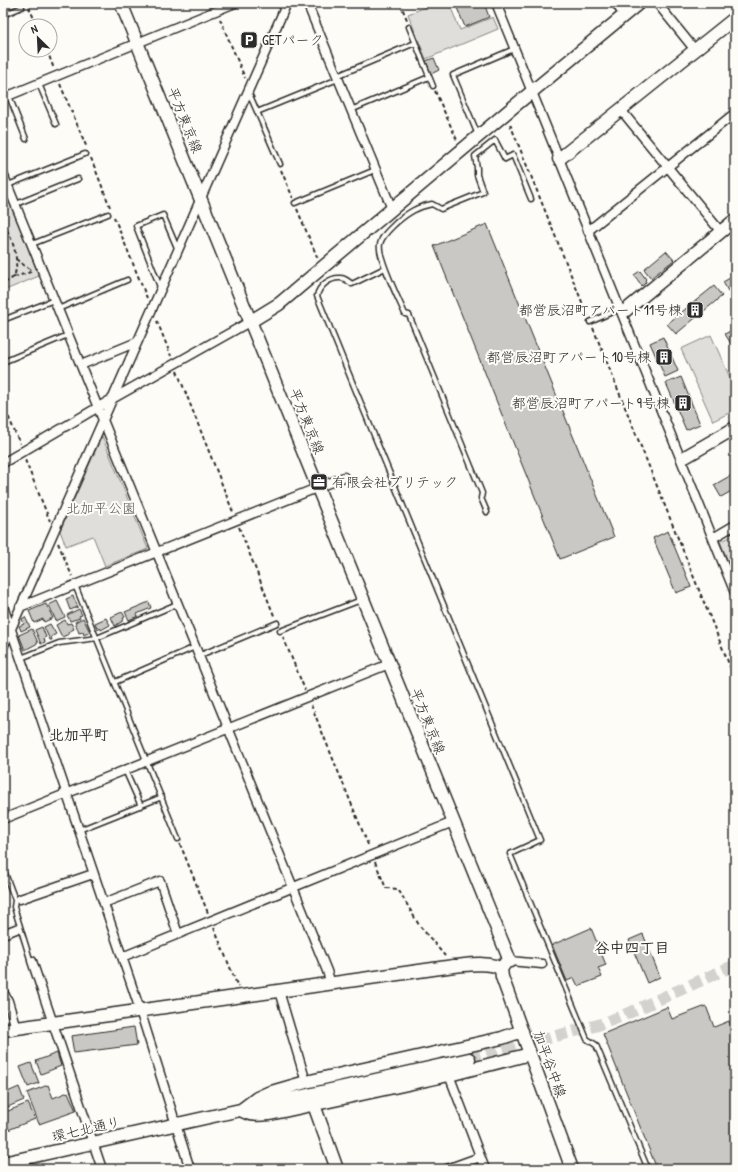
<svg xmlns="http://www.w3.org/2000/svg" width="738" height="1172" font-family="'Patrick Hand','Klee One',sans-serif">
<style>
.green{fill:#dfdeda;stroke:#858482}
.building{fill:#c9c8c4;stroke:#2b2b2b}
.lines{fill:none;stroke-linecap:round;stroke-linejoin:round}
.secondary-tunnel{stroke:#d3d2ce;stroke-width:12;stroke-dasharray:12 6;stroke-linecap:butt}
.lane-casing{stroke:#2b2b2b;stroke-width:7}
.street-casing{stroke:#2b2b2b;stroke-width:11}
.secondary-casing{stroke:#2b2b2b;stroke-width:15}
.path{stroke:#2b2b2b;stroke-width:2;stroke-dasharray:4 3;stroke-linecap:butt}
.lane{stroke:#fdfcf7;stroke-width:4}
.street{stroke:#fdfcf7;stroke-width:8}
.secondary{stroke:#fdfcf7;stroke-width:12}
.labels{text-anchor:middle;stroke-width:4;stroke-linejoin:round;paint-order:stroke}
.poi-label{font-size:14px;fill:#2b2b2b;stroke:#fdfcf7;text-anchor:end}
.street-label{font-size:14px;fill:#2b2b2b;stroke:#fdfcf7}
.park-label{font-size:14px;fill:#585857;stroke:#fdfcf7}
.neighbourhood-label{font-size:15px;font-weight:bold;fill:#2b2b2b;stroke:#fdfcf7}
</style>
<rect width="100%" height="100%" fill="#fdfcf7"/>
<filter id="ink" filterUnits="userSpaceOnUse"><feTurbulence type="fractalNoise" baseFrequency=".025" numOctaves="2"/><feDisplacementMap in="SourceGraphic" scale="8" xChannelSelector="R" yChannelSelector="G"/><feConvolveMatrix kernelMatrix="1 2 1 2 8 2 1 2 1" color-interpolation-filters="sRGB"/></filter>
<g filter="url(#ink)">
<path class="green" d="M436,3H449L460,30L493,17L498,29L426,59L408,14Z
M8,196L39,276L3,291V197Z
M711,335L735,389V410L713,421L681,349Z
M102,436L148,549L105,566L93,536L66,546L60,531Z
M735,534V579L720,541L726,539Z"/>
<path class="building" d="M455,3H484L489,17L465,27Z
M434,58L439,70L431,74L426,61Z
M487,224L614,537L560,559L434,246Z
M666,251L674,260L651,278L644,269Z
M640,271L646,279L645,280L646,282L642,286L634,275Z
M735,275V290L729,293L723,282Z
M714,286L722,296L676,334L667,324Z
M735,328V345L733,347L725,334Z
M663,337L678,371L665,377L650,343Z
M681,377L700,424L686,430L666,383Z
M735,473V489L721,497L714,485Z
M668,531L691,587L676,593L653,538Z
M73,596L78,607L70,610L66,599Z
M57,601L65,617L56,621L49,605Z
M149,602L151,608L137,614L138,616L129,620L125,612Z
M46,604L53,618L44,622L43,619L34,623L29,611Z
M79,609L82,615L79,616L80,618L70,621L67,615Z
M122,612L125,617L123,618L124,620L115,626L111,617Z
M25,617L30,627L21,631L19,626L24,624L22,619Z
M83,618L90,632L84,635L83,632L79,633L75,622Z
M106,618L110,625L101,630L100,628L98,630L95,623Z
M65,620L67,624L71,623L74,629L68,632L69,634L62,637L56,625Z
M50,624L56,634L51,637L52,640H50L44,627Z
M42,627L46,637L44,638L45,642L41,644L35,630Z
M32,629L38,643L25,650L19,635Z
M591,928L606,965L598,968L602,977L578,986L574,978L567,981L552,945Z
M643,934L660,977L647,983L629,940Z
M706,1006L714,1027L729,1021L735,1036V1169H657L603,1034L667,1007L672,1019Z
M134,1027L137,1045L74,1053L71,1036Z
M57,1053L61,1066L41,1074L36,1061Z
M31,1063L39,1083L28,1087L20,1067Z
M48,1085L53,1098L68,1092L76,1111L39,1124L27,1093Z
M19,1087L24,1100L3,1109V1094Z
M28,1103L35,1119L8,1130L3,1118V1113Z"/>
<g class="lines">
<path class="secondary-tunnel" d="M469,1059L598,1025L622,1016L735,965"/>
<defs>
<path id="lane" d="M3,15L22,7
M409,27L433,86
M337,76L415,43
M39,84L56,124
M248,91L280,164
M9,96L26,139
M351,110L429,77
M257,112L338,79
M478,135L453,75L514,49
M8,185L85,154
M295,203L375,170
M16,204L78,179
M32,244L108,214
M385,268L352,284C349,282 345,278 341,278C330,277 319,286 317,296L540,840L510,854L587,1039L596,1045L648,1169
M160,287L136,226L163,215L178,250
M58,309L127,280
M3,320L54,300
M590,322L619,309
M3,362L68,335
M487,512L481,498L482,493L409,315L405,314C399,300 377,256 380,244C382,235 391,228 397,222C409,212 417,207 432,204L441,209L483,192L477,175V168L475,156L495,140L505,159L513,155L531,199
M75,585L178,839
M280,631L361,600
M198,656L277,623
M21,658L59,643L97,638L177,604
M115,682L195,647
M125,770L141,806
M79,830L162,797
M3,868L15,900L14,907L30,959L32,961"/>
<path id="street" d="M307,3L392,209
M496,3L735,593
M616,3L624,16
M657,3L695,50
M3,98L235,3
M621,110L721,232
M3,174L327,971L331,984
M588,231L735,113
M81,365L137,342
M3,463L112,399L251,321
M713,538L735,525
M3,606L138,1004L190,1169
M20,607L344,477
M3,647L287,3
M3,819L389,664
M20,899L93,874
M104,903L160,881L178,934
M3,934L16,929
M122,957L453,822
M32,961L102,1169
M510,961L542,964
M279,991L306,1082
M3,992L8,1001L16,1028
M449,1075L485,1169
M447,1169L480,1157"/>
<path id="secondary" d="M121,3L510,961L506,962L501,969
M559,159L735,18
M625,311L735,220
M251,321L279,304L506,113L639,3
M685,457L735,428
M501,969L502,977L572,1169
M3,1030L454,966C467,965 491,961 501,969
M522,1031L502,1038L306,1082L268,1093L257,1098L241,1110C250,1116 259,1115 270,1114L449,1075L530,1054
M314,1105L337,1169
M3,1163L469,1059"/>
</defs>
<use href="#lane" class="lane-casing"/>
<use href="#street" class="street-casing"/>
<use href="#secondary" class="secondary-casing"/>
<path class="path" d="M400,3L408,22
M29,7L37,26
M220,19L245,78
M47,50L54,69
M60,84L87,148
M435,91L457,140
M510,124L588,317
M91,158L110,207
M281,170L293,198
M297,209L318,259
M114,217L147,298
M3,224C13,238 20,260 14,277L3,284
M16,259L26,267L33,270
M14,277L34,271
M157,321L171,356
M593,328L735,679
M177,371L233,512
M3,404L20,444
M25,460L50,521
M239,527L275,618
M58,543L72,576
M283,637L305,690
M311,705L369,847
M180,844L208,913
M375,862L386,888L398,889L419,925L445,956
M214,928L238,987"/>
<use href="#lane" class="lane"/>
<use href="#street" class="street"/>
<use href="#secondary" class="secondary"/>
</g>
</g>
<defs>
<symbol id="parking-square" viewBox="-11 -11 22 22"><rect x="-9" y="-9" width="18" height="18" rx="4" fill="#2b2b2b" stroke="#fdfcf7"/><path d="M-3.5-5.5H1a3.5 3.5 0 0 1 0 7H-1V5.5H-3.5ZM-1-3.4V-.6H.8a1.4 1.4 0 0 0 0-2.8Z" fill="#fff"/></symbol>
<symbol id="building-square" viewBox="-11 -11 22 22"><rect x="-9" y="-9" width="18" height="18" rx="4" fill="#2b2b2b" stroke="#fdfcf7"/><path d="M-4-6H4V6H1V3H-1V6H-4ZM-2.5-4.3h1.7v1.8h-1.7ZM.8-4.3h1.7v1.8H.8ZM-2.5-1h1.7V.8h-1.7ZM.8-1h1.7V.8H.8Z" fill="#fff"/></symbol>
<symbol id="office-square" viewBox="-11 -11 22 22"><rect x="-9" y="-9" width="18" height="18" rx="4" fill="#2b2b2b" stroke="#fdfcf7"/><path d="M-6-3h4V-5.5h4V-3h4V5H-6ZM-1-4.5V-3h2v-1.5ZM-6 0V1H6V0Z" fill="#fff"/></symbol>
</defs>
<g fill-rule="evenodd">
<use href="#parking-square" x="239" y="30" width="20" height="20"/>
<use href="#building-square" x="685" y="300" width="20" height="20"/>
<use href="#building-square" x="654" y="347" width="20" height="20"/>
<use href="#building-square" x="673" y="393" width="20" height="20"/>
<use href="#office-square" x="309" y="472" width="20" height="20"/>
</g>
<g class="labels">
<g class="poi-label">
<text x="262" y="45" text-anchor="start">GETパーク</text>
<text x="682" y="315">都営辰沼町アパート11号棟</text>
<text x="651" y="362">都営辰沼町アパート10号棟</text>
<text x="670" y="408">都営辰沼町アパート9号棟</text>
<text x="332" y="487" text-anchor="start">有限会社プリテック</text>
</g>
<g class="street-label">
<text transform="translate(185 120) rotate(68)" y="5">平方東京線</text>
<text transform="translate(307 421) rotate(68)" y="5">平方東京線</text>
<text transform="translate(428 721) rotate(68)" y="5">平方東京線</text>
<text transform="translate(550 1064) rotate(70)" y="5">加平谷中線</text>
<text transform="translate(86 1129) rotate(-13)" y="5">環七北通り</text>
</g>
<g class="park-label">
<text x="101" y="513">北加平公園</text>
</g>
<g class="neighbourhood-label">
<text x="79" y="740">北加平町</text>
<text x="632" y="953">谷中四丁目</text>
</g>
</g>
<rect width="738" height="1172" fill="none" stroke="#fdfcf7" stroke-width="16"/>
<rect x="8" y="8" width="722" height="1156" fill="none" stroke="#2b2b2b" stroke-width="1.5" filter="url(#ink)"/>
<g transform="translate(38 38) rotate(336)"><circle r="19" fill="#fdfcf7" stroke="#a9a8a5"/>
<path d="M0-3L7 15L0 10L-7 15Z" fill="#2b2b2b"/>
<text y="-6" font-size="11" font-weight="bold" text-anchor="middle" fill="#2b2b2b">N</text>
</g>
</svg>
